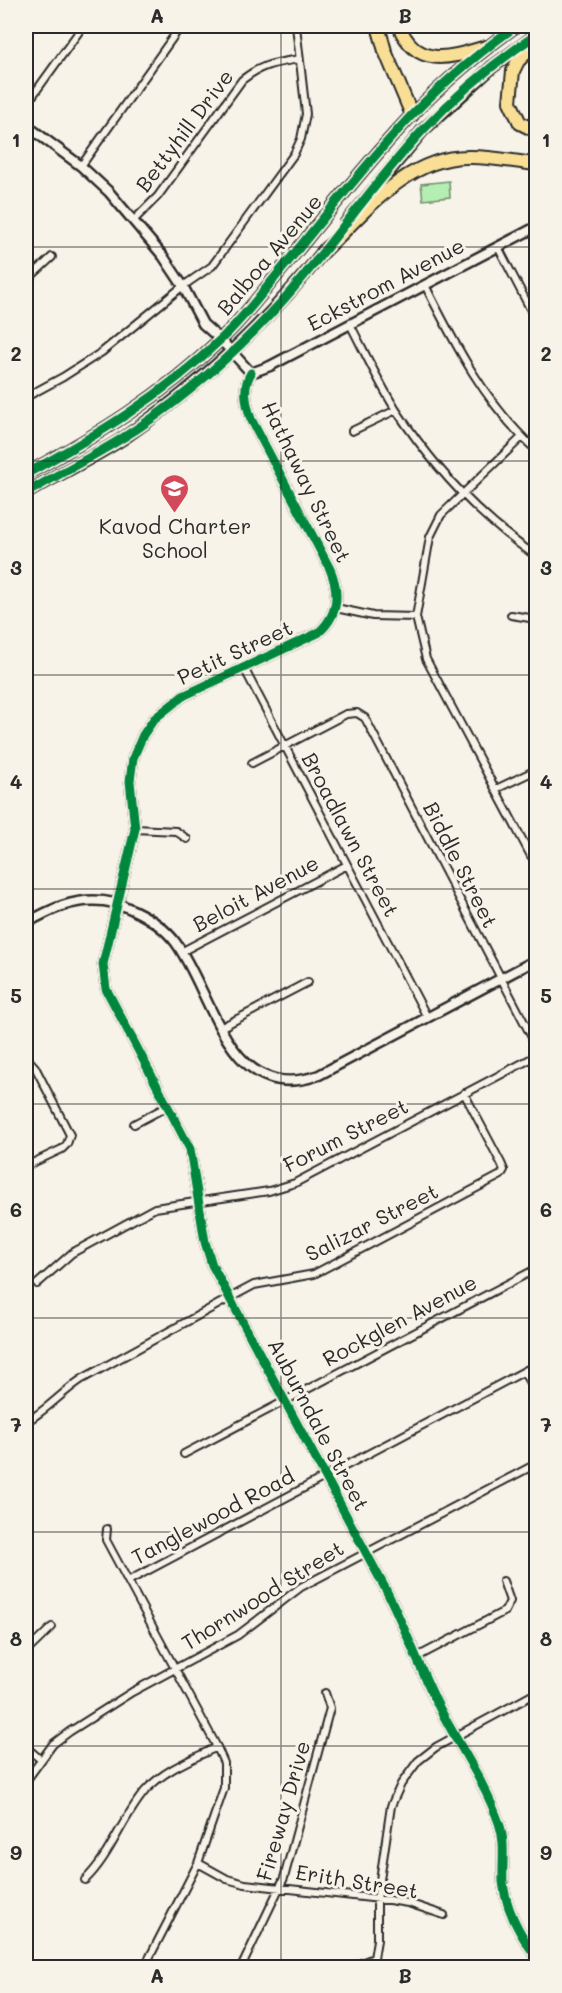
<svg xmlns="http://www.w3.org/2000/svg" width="562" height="1993" font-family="Mali,sans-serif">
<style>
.green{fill:#b4eeb2;stroke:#708c6e;stroke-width:1.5}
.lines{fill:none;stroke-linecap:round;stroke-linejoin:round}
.minor-casing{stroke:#2b2b2b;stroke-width:10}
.tertiary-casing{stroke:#2b2b2b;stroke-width:13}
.primary-casing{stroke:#2b2b2b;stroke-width:15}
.motorway-casing{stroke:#2b2b2b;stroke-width:16}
.minor{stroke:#f7f3e8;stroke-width:6}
.tertiary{stroke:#f7f3e8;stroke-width:8}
.primary{stroke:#f9df96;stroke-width:10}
.motorway{stroke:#f9df96;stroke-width:12}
.cycleway-casing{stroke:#f7f3e8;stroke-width:13}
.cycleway{stroke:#00873e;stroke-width:9}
.grid{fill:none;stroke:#2b2b2b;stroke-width:1.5;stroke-opacity:0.55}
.labels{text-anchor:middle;stroke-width:6;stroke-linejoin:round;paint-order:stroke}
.street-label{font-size:21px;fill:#2b2b2b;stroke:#f7f3e8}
.poi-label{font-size:21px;fill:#2b2b2b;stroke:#f7f3e8}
.neatline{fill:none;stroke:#2b2b2b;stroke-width:2}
.grid-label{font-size:20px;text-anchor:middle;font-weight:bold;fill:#2b2b2b}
</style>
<rect width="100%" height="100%" fill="#f7f3e8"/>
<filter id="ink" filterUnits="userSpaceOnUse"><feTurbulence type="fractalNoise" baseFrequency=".0167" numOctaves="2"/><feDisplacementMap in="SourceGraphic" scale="12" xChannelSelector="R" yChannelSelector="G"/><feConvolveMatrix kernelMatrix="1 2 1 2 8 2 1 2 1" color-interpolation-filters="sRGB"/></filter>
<g filter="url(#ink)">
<path class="green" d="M449,181L450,197L423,200L421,184Z"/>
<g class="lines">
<defs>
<path id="minor" d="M26,105L83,26
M81,166L181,26
M134,220L158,196L242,80C262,64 275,63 299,59
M498,247L536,320
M26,281L52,257
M425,285C455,345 486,405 536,450
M350,324C365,353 379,383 396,410C433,466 480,518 536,556
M26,397L63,377L102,352L183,286L212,266L294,154L301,139L306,114L296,26
M352,431L396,410
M522,437L441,515L430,537L416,617L426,659L531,856L536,860
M336,608L373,616L416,617
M511,615L536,619
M536,650L535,671L536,693
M244,668L427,1017
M252,763L346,714L357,713L365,718L536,1045
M26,786L28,785
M496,789L536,770
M135,829L176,831L187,839
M181,952L347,865
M220,1028L308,982
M26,1057L35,1067L70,1135L67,1144L62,1149L26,1166
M134,1124L168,1106
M37,1284L72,1253L155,1208L269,1191L295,1183L536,1056
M524,1372L536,1394
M26,1422C47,1410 62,1392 82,1379L239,1293L254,1285L314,1274L501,1175L504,1170L501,1163L464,1093
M184,1454L536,1269
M107,1529L106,1540L217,1747L224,1763V1788L198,1863L144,1968
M128,1581L536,1365
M26,1652L52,1627
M417,1657L505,1611L510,1601L503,1581
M26,1747L41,1760
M26,1781L53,1744L69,1732L132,1692L238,1635L301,1587L536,1464
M198,1863L227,1879L245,1884L389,1900L408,1903L444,1915
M85,1880C111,1855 122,1818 145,1791C164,1770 192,1759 217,1747
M241,1968L284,1878L330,1708L325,1693
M348,1968L374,1958
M378,1968L374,1958L377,1940V1900L391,1806L401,1784L418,1761L436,1747L536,1693"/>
<path id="tertiary" d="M26,125L81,166L109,192L163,256L183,286L203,324L221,340L251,373
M251,373C242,387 246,404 251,419L330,569C340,593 339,615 318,633L183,696L154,719L143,735L133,758L130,781L135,829L103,964L106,989L113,1002L190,1149L205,1242L212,1265L385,1588C404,1625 418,1664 436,1701C456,1742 484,1780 499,1823C506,1842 502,1862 503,1882C506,1910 520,1935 536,1956
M251,373L270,366L536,227
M26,923C37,917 50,910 62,906C86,898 111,899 133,910C150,918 165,928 176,943C214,996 229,1107 319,1075L536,960"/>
<path id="primary" d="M346,223L422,131L492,67L536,35
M26,474C96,436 162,396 220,340C245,317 264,290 286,264C322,220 358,174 397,131C432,92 473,57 516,26
M26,493C58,474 93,458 125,437C203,384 269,321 327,247"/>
<path id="motorway" d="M378,26L385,51L412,115
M399,26C417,69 449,58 486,47
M536,43L518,61L513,71L510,102L520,123L536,131
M323,252C363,214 407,157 467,157C490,156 514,162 536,164"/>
</defs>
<use href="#minor" class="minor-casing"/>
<use href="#tertiary" class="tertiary-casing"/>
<use href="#primary" class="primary-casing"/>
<use href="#motorway" class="motorway-casing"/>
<use href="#minor" class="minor"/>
<use href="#tertiary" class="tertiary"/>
<use href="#primary" class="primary"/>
<use href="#motorway" class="motorway"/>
<defs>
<path id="cycleway" d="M251,373C242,387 246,404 251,419L330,569C340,593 339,615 318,633L183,696L154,719L143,735L133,758L130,781L135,829L103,964L106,989L113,1002L190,1149L205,1242L212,1265L385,1588C404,1625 418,1664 436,1701C456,1742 484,1780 499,1823C506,1842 502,1862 503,1882C506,1910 520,1935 536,1956
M26,474C96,436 162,396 220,340C245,317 264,290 286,264C322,220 358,174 397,131C432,92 473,57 516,26
M26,493C57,475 90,458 121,439C171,408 217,369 258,327C318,266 364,194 422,131C456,95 495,62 536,35"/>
</defs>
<use href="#cycleway" class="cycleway-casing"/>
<use href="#cycleway" class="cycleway"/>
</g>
</g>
<path class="grid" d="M281,26V1968M26,247H536M26,461H536M26,675H536M26,889H536M26,1104H536M26,1318H536M26,1532H536M26,1746H536"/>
<defs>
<symbol id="school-pin" viewBox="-11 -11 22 30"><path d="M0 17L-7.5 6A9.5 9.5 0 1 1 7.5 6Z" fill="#d1495b" stroke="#f7f3e8"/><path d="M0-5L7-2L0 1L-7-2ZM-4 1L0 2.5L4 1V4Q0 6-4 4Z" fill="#fff"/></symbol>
</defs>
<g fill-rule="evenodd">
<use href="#school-pin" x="158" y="472" width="33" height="45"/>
</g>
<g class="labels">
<g class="street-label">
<text transform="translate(185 131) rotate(-53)" y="7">Bettyhill Drive</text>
<text transform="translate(270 255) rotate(-50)" y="7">Balboa Avenue</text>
<text transform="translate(386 285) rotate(-28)" y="7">Eckstrom Avenue</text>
<text transform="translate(306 482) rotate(64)" y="7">Hathaway Street</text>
<text transform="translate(235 653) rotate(-25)" y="7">Petit Street</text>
<text transform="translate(350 835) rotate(62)" y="7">Broadlawn Street</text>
<text transform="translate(460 865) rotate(63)" y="7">Biddle Street</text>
<text transform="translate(256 894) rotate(-28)" y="7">Beloit Avenue</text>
<text transform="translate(346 1136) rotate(-27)" y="7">Forum Street</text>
<text transform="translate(372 1223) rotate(-27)" y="7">Salizar Street</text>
<text transform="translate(400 1321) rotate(-28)" y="7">Rockglen Avenue</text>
<text transform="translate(318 1425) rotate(62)" y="7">Auburndale Street</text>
<text transform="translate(213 1517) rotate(-28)" y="7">Tanglewood Road</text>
<text transform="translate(263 1596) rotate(-32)" y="7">Thornwood Street</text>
<text transform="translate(284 1811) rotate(-74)" y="7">Fireway Drive</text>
<text transform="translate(357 1882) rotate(9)" y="7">Erith Street</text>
</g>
<g class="poi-label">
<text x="175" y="534">Kavod Charter<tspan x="175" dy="24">School</tspan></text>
</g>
</g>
<rect width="562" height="1993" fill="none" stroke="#f7f3e8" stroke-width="66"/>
<rect x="33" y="33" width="496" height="1927" class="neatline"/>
<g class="grid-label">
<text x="157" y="23">A</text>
<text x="405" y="23">B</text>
<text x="16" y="147">1</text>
<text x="546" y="147">1</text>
<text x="16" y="361">2</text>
<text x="546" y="361">2</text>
<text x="16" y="575">3</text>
<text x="546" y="575">3</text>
<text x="16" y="789">4</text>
<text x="546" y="789">4</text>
<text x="16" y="1003">5</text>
<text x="546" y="1003">5</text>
<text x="16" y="1217">6</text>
<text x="546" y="1217">6</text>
<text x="16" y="1432">7</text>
<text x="546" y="1432">7</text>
<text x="16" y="1646">8</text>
<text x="546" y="1646">8</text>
<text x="16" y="1860">9</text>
<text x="546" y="1860">9</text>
<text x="157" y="1983">A</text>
<text x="405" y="1983">B</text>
</g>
</svg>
